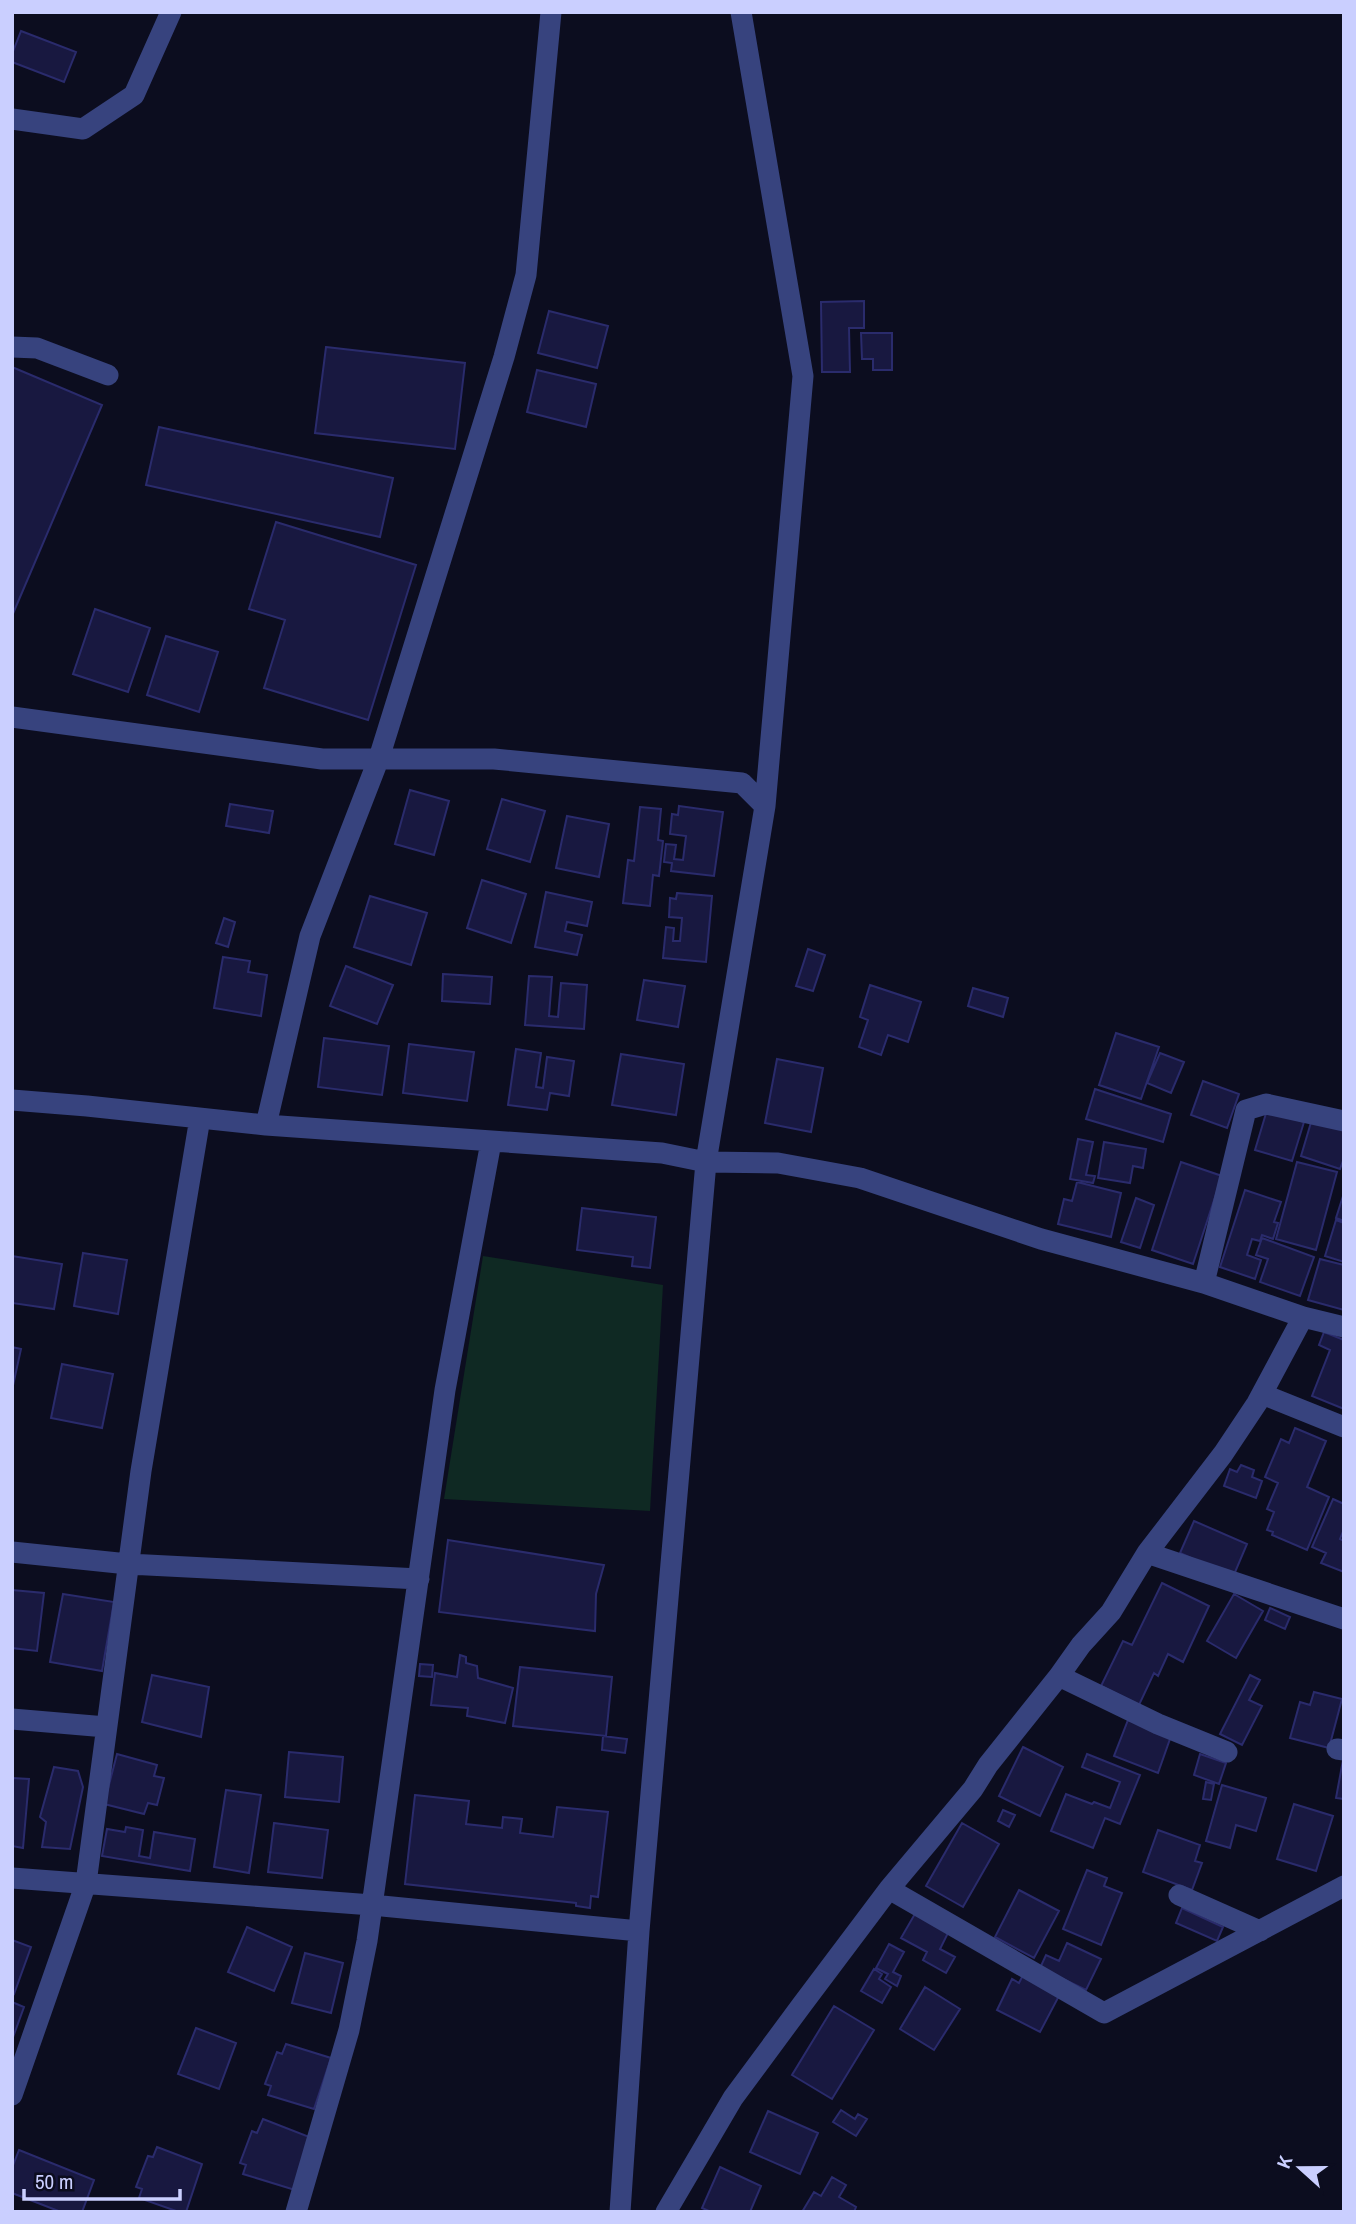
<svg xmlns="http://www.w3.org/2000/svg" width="1356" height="2224" font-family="'Archivo Narrow',sans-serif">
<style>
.green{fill:#0f2923}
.building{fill:#181840;stroke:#2a2b6c;stroke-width:2}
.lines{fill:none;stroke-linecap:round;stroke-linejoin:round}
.minor{stroke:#37437e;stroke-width:21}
</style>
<rect width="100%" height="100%" fill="#0c0d1f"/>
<path class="green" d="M483,1256L663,1285L650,1511L444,1499Z"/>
<path class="building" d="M21,31L76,52L64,82L12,62V54Z
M864,301V328H849L850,372H822L821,302Z
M549,311L608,326L597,368L538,353Z
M861,333H892V370H873V359H862Z
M326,347L465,363L455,449L315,433Z
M12,367L102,405L12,616Z
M537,370L596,384L586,427L527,412Z
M159,427L393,478L380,537L146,485Z
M276,522L416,565L368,720L264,688L285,620L249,609Z
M95,609L150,628L128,692L73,674Z
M166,636L218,652L199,712L147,695Z
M410,790L449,801L434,855L395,844Z
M502,799L545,811L530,862L487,849Z
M230,804L273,811L269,833L226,826Z
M679,806L723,812L714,876L671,871L672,863L664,862L666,844L676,845L674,859L683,860L686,836L670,834L672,814L678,815Z
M640,807L661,809L658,840L663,841L659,876L653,875L650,906L623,903L628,860L634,861Z
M567,816L609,824L599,877L556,868Z
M482,880L526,894L511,943L467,928Z
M546,892L592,902L587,926L567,922L565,931L582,935L577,955L535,947Z
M677,893L712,896L706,962L663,958L666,927L674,928L673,941H680L682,918L669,917L670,898L676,899Z
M370,896L427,913L411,965L354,947Z
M224,918L235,922L228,947L216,943Z
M808,949L825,955L813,991L796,986Z
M223,957L250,961L248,972L267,975L261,1016L214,1008Z
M346,966L393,985L377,1024L330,1006Z
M443,974L492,977L490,1004L442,1001Z
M529,976L552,977L549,1016L558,1017L561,983L587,985L584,1029L525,1025Z
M644,980L685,986L678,1027L637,1020Z
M870,985L921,1002L908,1042L888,1035L881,1055L859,1047L868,1020L860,1017Z
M973,988L1008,998L1003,1017L968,1006Z
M1116,1033L1159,1047L1141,1099L1099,1085Z
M324,1038L389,1046L382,1095L318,1087Z
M409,1044L474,1052L467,1101L403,1093Z
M516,1049L541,1053L536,1087L543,1088L547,1057L574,1061L569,1096L550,1093L547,1110L508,1105Z
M1160,1053L1184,1062L1171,1093L1147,1083Z
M621,1054L684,1064L676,1115L612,1105Z
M777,1059L823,1068L811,1132L765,1123Z
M1203,1081L1239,1094L1227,1128L1191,1115Z
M1095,1089L1171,1114L1163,1142L1086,1119Z
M1267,1110L1304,1122L1292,1161L1255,1150Z
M1312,1119L1344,1130V1158L1340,1169L1301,1156Z
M1078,1139L1093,1142L1086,1175L1095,1176L1093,1183L1070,1179Z
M1104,1142L1146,1149L1143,1168L1133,1166L1130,1183L1098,1178Z
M1181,1162L1222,1176L1193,1264L1152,1250Z
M1297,1162L1337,1172L1316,1250L1276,1239Z
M1077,1182L1121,1193L1111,1237L1058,1224L1064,1199L1072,1201Z
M1245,1190L1281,1202L1274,1222L1278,1223L1273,1239L1262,1235L1260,1241L1252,1239L1247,1255L1261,1260L1255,1279L1220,1267Z
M1344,1193V1221L1336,1218Z
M1136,1198L1154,1205L1140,1248L1121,1242Z
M582,1208L656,1217L650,1268L632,1266L633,1257L577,1250Z
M1336,1220L1344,1223V1262L1325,1256Z
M1262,1238L1314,1257L1300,1296L1260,1282L1268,1259L1256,1255Z
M83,1253L127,1260L118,1314L74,1306Z
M12,1256L62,1264L54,1309L12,1303Z
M1320,1259L1344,1265V1310L1308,1300Z
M1324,1332L1344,1340V1409L1312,1396L1330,1350L1319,1345Z
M12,1347L21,1349L12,1390Z
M62,1364L113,1374L102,1428L51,1418Z
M1295,1428L1326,1441L1307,1487L1329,1497L1307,1550L1272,1535L1273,1532L1267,1530L1274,1512L1267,1509L1278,1483L1265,1477L1281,1439L1289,1443Z
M1241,1465L1254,1470L1252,1477L1262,1481L1256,1498L1224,1486L1230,1469L1237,1472Z
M1333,1499L1344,1504V1529L1340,1539L1344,1541V1572L1321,1563L1326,1553L1312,1547Z
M1194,1521L1247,1544L1233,1577L1180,1553Z
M448,1540L604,1565L596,1594L595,1631L439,1612Z
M1162,1583L1209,1606L1183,1662L1168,1654L1158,1676L1154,1673L1139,1705L1101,1686L1123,1641L1132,1645Z
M12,1590L44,1593L37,1651L12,1648Z
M63,1594L114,1602L102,1671L50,1662Z
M1234,1594L1263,1611L1236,1658L1207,1641Z
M1270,1608L1290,1617L1285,1629L1265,1620Z
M460,1655L466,1657V1663L477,1666L478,1678L513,1688L505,1723L467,1716L468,1708L431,1705L435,1673L457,1677Z
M420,1664L433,1665L432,1677L419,1676Z
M520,1667L612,1677L606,1736L513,1726Z
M152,1675L209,1687L201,1737L142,1722Z
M1250,1675L1260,1680L1249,1700L1262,1706L1242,1745L1220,1734Z
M1314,1692L1342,1699L1329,1748L1290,1738L1300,1702L1310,1705Z
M1128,1720L1171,1736L1158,1773L1114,1756Z
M603,1736L627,1739L625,1753L602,1750Z
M1023,1747L1063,1767L1040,1816L999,1796Z
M289,1752L343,1757L339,1802L285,1797Z
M117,1754L157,1765L154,1776L164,1778L157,1805L148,1803L144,1814L104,1804Z
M1087,1754L1140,1775L1120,1824L1105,1818L1093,1848L1051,1831L1066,1794L1092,1804L1094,1802L1110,1808L1120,1782L1082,1767Z
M1200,1754L1226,1763L1219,1784L1194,1775Z
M1343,1760H1344V1799L1336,1798Z
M54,1767L78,1771L83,1787L70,1849L42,1847L46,1822L40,1817Z
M12,1778L29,1779L23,1848L12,1846Z
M1206,1782L1214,1784L1211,1800L1203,1799Z
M1222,1785L1266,1798L1256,1831L1236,1825L1230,1848L1206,1841Z
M226,1790L261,1795L249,1873L214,1867Z
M415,1795L469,1801L466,1824L502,1828L503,1817L522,1819L520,1833L553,1837L557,1807L608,1812L598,1897L591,1896L590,1908L576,1906V1903L405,1884Z
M1294,1804L1333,1816L1316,1871L1277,1859Z
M1003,1810L1015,1815L1009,1827L998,1821Z
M274,1823L328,1830L322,1878L268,1872Z
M962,1823L999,1844L963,1907L926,1886Z
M126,1827L143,1830L139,1856L150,1858L154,1832L195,1839L190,1871L102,1856L107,1829L125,1832Z
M1158,1830L1200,1845L1195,1861L1202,1863L1192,1890L1143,1872Z
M1087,1870L1107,1878L1104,1886L1122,1893L1101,1945L1063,1929Z
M1019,1890L1059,1911L1034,1958L995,1937Z
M1182,1908L1223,1927L1217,1941L1176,1923Z
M916,1912L949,1931L940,1949L955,1957L946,1973L923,1960L927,1952L901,1938Z
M247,1927L292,1947L274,1991L228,1972Z
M12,1940L31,1947L14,1994L12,1993Z
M1067,1943L1101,1959L1086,1990L1040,1968L1046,1955L1059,1961Z
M889,1944L904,1952L893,1972L901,1976L897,1986L885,1979L888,1974L876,1968Z
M305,1953L343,1963L331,2013L292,2003Z
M874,1969L882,1974L879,1979L891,1987L882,2003L861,1991Z
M1023,1975L1060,1994L1040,2032L997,2010L1012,1979L1019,1983Z
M925,1987L960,2009L934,2050L900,2029Z
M12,2002L24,2007L12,2040Z
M834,2006L874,2030L832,2099L792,2075Z
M196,2028L236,2043L219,2089L178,2074Z
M286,2044L331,2058L314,2109L268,2095L271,2086L265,2084L277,2052L282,2054Z
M841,2110L855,2119L858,2114L867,2119L856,2136L833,2122Z
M768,2111L818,2133L800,2174L750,2152Z
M263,2119L312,2138L295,2190L243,2174L246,2165L240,2163L252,2131L257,2133Z
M157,2147L202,2164L186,2212H179L139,2198L142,2189L136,2187L148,2156L153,2157Z
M19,2150L94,2180L82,2212H61L12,2193V2168Z
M720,2167L761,2186L750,2212H711L702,2208Z
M832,2177L846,2185L839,2197L856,2207L854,2212H802L814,2192L821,2196Z"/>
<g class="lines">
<path class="minor" d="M741,12L803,376L765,806
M12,119L83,129L134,95L171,12
M12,347L37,348L108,375
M12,717L322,759H494L742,783L765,806L706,1162L639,1931L620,2212
M12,1100L87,1106L266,1125L662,1153L706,1162L778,1163L860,1178L1041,1239L1204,1283L1303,1317L1344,1327
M266,1125L310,936L379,758L504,357L526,275L551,12
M1204,1283L1246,1110L1266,1104L1344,1121
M1262,1394L1344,1427
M12,1552L128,1564L419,1579
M1147,1553L1344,1619
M1059,1676L1158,1724L1227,1752
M12,1719L106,1727
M1337,1749L1344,1750
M12,1878L372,1905L639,1931
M889,1889L1104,2013L1344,1886
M1179,1895L1260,1931
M12,2095L86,1883L141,1471L200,1118
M296,2212L349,2030L367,1941L445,1390L491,1142
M666,2212L733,2098L801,2006L889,1889L973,1789L988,1765L1059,1676L1081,1645L1111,1612L1147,1553L1223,1454L1257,1403L1303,1317"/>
</g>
<rect width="1356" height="2224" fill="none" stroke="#cacfff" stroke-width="28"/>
<g transform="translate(1300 2168) rotate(291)" stroke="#0c0d1f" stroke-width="5" paint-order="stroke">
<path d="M0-5L12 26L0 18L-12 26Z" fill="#cacfff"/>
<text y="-10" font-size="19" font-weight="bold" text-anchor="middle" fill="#cacfff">K</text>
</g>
<path d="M24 2189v10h156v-10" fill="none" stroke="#cacfff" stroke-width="3.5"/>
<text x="35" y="2189" font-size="21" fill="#cacfff" stroke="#0c0d1f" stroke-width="5" paint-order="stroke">50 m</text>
</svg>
